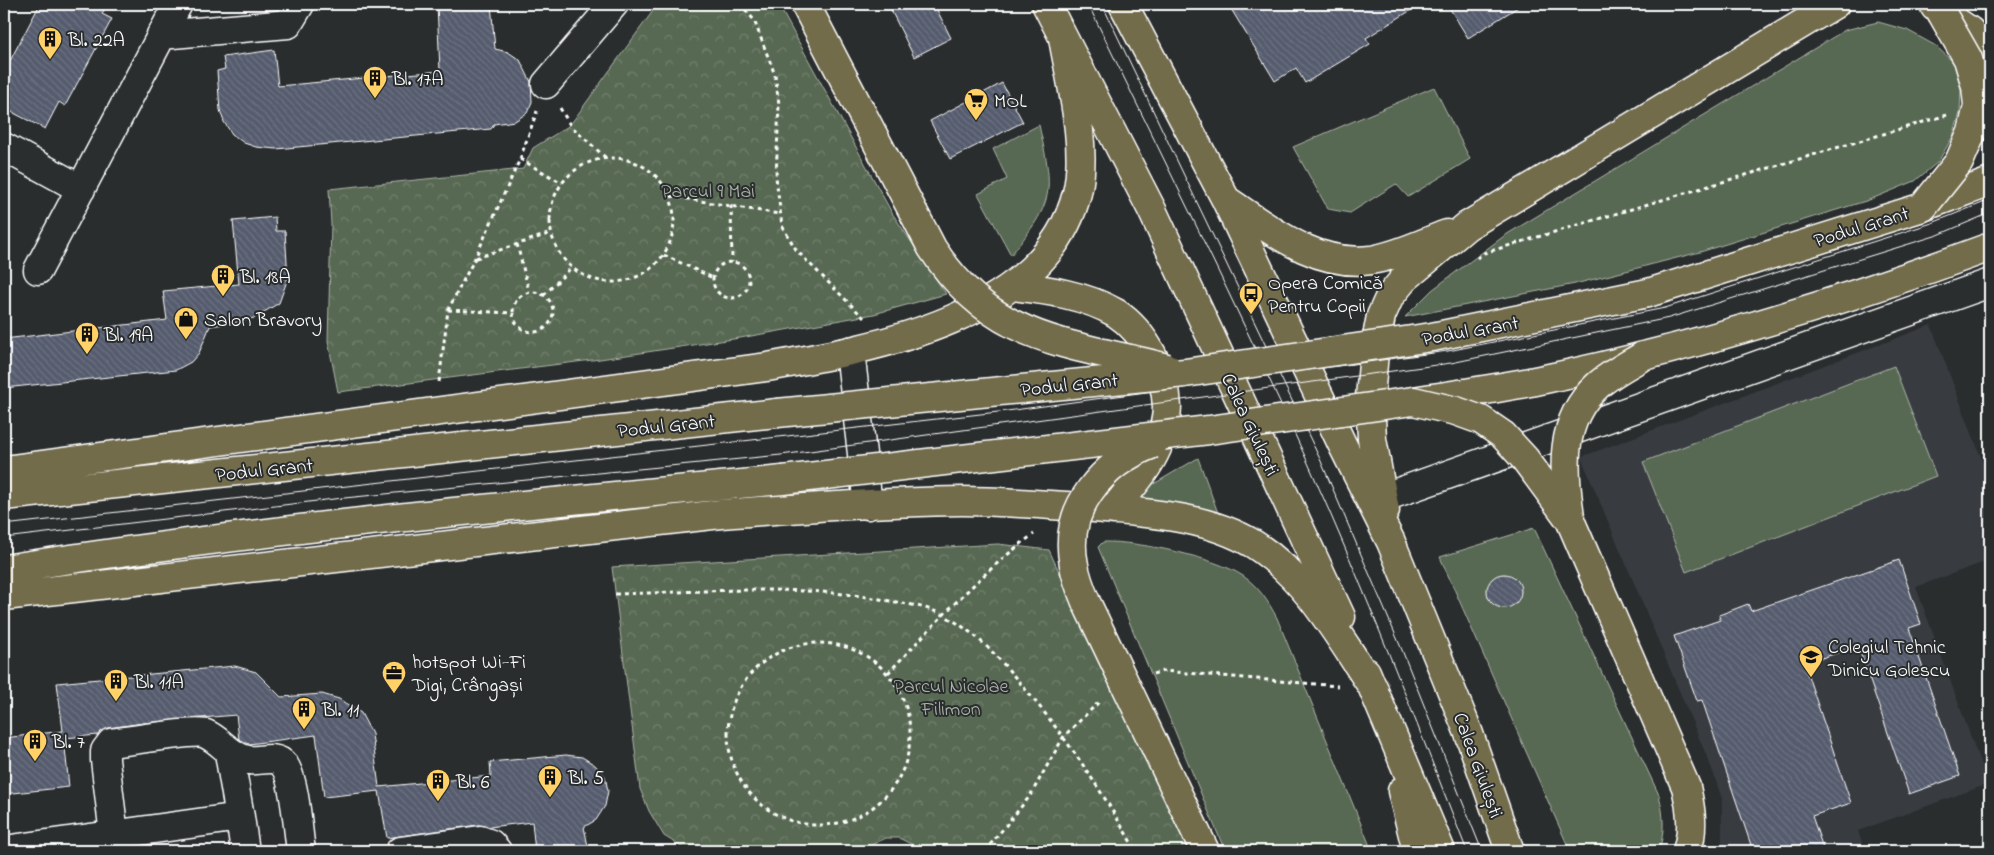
<svg xmlns="http://www.w3.org/2000/svg" width="1994" height="855" font-family="'Indie Flower',sans-serif">
<style>
.built{fill:#373b41}
.green{fill:#586953;stroke:#acb4a9}
.forest{fill:url(#forest-crowns);stroke:#acb4a9}
.building{fill:url(#building-back-hatch);stroke:#fff}
.lines{fill:none;stroke-linecap:round;stroke-linejoin:round}
.minor-casing{stroke:#fff;stroke-width:31}
.major-casing{stroke:#fff;stroke-width:31}
.path{stroke:#fff;stroke-width:3;stroke-dasharray:4 4;stroke-linecap:butt}
.minor{stroke:#2a2d2e;stroke-width:28}
.major{stroke:#736c4b;stroke-width:28}
.tram{stroke:#fff;stroke-width:1}
.major-bridge-casing{stroke:#fff;stroke-width:31;stroke-linecap:butt}
.major-bridge{stroke:#736c4b;stroke-width:28}
.labels{text-anchor:middle;stroke-width:4;stroke-linejoin:round;paint-order:stroke}
.poi-label{font-size:20px;fill:#fff;stroke:#2a2d2e;text-anchor:start}
.park-label{font-size:20px;fill:#acb4a9;stroke:#2a2d2e}
.street-label{font-size:20px;fill:#fff;stroke:#2a2d2e}
</style>
<defs>
<pattern id="forest-crowns" width="20" height="18" patternUnits="userSpaceOnUse" patternTransform="scale(1.25)"><rect width="20" height="18" fill="#586953"/><path d="M2 6a3 3 0 1 1 6 0M12 15a3 3 0 1 1 6 0" fill="none" stroke="#71806d"/></pattern>
<pattern id="building-back-hatch" width="6" height="6" patternUnits="userSpaceOnUse" patternTransform="scale(1.25)"><rect width="6" height="6" fill="#555b6d"/><path d="M-1 5l2 2M0 0l6 6M5-1l2 2" fill="none" stroke="#6e7483"/></pattern>
</defs>
<rect width="100%" height="100%" fill="#2a2d2e"/>
<filter id="ink" filterUnits="userSpaceOnUse"><feTurbulence type="fractalNoise" baseFrequency=".02" numOctaves="2"/><feDisplacementMap in="SourceGraphic" scale="10" xChannelSelector="R" yChannelSelector="G"/><feConvolveMatrix kernelMatrix="1 2 1 2 8 2 1 2 1" color-interpolation-filters="sRGB"/></filter>
<g filter="url(#ink)">
<path class="built" d="M1931,325L1990,481V560L1916,587L1988,784L1858,831L1865,851H1722V799L1712,769L1581,457Z"/>
<path class="green" d="M1878,22L1907,30L1936,46L1955,64L1961,90L1960,113L1953,136L1938,162L1915,181L1869,200L1700,252L1575,284L1405,317L1432,290L1504,236L1845,30Z
M1434,87L1470,159L1408,197L1396,184L1350,213L1328,209L1293,147Z
M1039,125C1054,193 1055,200 1011,255L978,194L1007,179L993,149Z
M1894,366L1936,476L1686,572L1643,462Z
M1198,458L1218,513C1189,504 1163,499 1133,501L1135,495Z
M1534,528L1659,795C1664,815 1665,831 1659,851H1570L1440,557Z
M1103,542C1137,541 1215,557 1243,576C1259,587 1268,601 1277,618L1372,851H1225L1098,547Z"/>
<path class="forest" d="M658,4H778L892,213L946,294L874,314L740,338L600,359L338,392L328,341L331,224L329,189L523,169L533,148L570,125Z
M998,544L1049,550L1189,851H918L915,846L899,838H886L859,851H688L664,836L649,811L640,789L612,567Z"/>
<path class="building" d="M40,4H107L102,14L112,19L65,106L59,102L45,129L4,108V72Z
M437,4H491L495,49L508,52L520,60L531,82L532,102L527,113L515,121L494,124L491,129L276,149L256,147L244,143L232,134L224,122L220,110L217,71L225,69L223,57L274,50L278,86L440,71Z
M888,4H934L951,38L914,57Z
M1228,4H1421L1366,38L1370,44L1305,83L1296,68L1275,81Z
M1447,4H1523L1468,38Z
M1002,83L1023,122L950,159L930,121Z
M275,217L276,231H285L288,278L279,303L254,318L240,322L210,326L199,353L191,362L176,370L4,388V339L167,320L163,291L239,284L233,221Z
M1899,560L1921,624L1909,628L1960,776L1909,794L1858,646L1804,664L1851,803L1812,816L1824,851H1753L1702,700L1697,701L1674,636L1720,620L1719,615L1748,604L1751,611Z
M1487 591a17 17 0 1 1 34 0a17 17 0 1 1-34 0Z
M235,666L256,672L281,697L322,694L339,699L361,713L372,734L379,787L491,776L490,762L566,755L582,757L595,765L605,776L608,791L605,806L596,820L584,827L589,851H535L532,822L489,827L478,825L387,838L379,791L324,797L316,735L249,744L239,739L236,715L143,723L108,728L98,735L64,738L69,787L4,794V738L63,731L57,683Z"/>
<g class="lines">
<defs>
<path id="minor" d="M161,35L288,24L300,4
M546,84L614,4
M4,147L81,189
M38,270L178,4
M850,351L868,505
M1382,498L1990,283
M229,753L240,817
M114,835L105,760V751L111,743C126,741 197,730 206,734C222,741 230,757 248,760C259,762 276,754 284,765C295,779 298,831 301,851
M4,850L240,817L245,851
M400,851L480,840L491,844L497,851"/>
<path id="major" d="M1046,4L1152,210L1341,617
M1123,4L1226,200L1342,444L1391,542L1468,731L1510,851
M1935,7L1970,31L1990,58
M1226,200C1270,229 1315,267 1371,260C1397,256 1422,243 1447,234
M1923,207L1990,182
M1013,286C1048,290 1085,295 1116,313C1145,332 1166,373 1167,407C1167,420 1162,436 1157,448C1147,471 1129,490 1113,510
M1413,401C1456,394 1498,389 1540,380C1693,348 1844,301 1990,247
M4,470L767,367C875,348 1046,318 1077,193C1088,147 1071,84 1063,38
M4,496L777,413
M1385,511L1372,439L1370,397L1374,353L1381,316L1390,296L1404,279L1467,226L1835,4
M1570,520L1686,787C1691,809 1694,829 1687,851
M4,569C262,529 523,504 783,480
M4,596L721,514C801,508 882,502 962,501C1006,501 1051,505 1094,508C1147,513 1209,516 1255,545C1309,580 1339,638 1374,689
M1366,672L1441,851
M1402,791L1417,851"/>
</defs>
<use href="#minor" class="minor-casing"/>
<use href="#major" class="major-casing"/>
<path class="path" d="M740,4L754,20L775,75L779,104L776,177L782,226L797,251L864,318
M560,108L570,125L606,158
M550 220a62 62 0 1 1 124 0a62 62 0 1 1-124 0Z
M520,159L562,183
M670,196L779,214
M731,205L732,262
M517,244L529,291
M664,255L713,278
M476,258L551,233
M1477,258L1484,253L1947,115
M713 280a18 18 0 1 1 36 0a18 18 0 1 1-36 0Z
M513 312a20 20 0 1 1 40 0a20 20 0 1 1-40 0Z
M544,295L572,267
M448,310L512,313
M439,382L448,310L475,258L520,159L537,111
M615,594C706,592 800,583 890,601C908,604 929,607 945,616C981,635 1004,664 1030,695C1071,744 1105,796 1136,851
M728 734a91 91 0 1 1 182 0a91 91 0 1 1-182 0Z
M888,673C934,625 980,573 1034,534
M1153,674L1163,671L1338,686
M985,851L1030,796L1064,736L1101,700"/>
<use href="#minor" class="minor"/>
<use href="#major" class="major"/>
<path class="tram" d="M1088,4C1162,156 1238,308 1308,463C1365,590 1416,721 1467,851
M1102,4L1320,459L1402,650L1482,851
M4,525L1007,411L1448,351L1665,308L1932,223L1990,200
M4,538L334,499L781,455L1451,363L1669,318L1938,235L1990,213"/>
<defs>
<path id="major-bridge" d="M805,4L932,248C993,343 1068,342 1167,368
M777,413L1185,373L1432,337L1648,293L1923,207L1959,162L1972,132L1978,106L1976,86L1968,59L1940,10
M1153,444C1103,463 1062,508 1074,565C1076,578 1081,590 1086,602L1205,851
M783,480L1209,430L1413,401L1456,411L1481,420L1503,435L1525,459L1570,520
M1570,516C1563,469 1559,421 1597,386C1610,374 1628,365 1643,356"/>
</defs>
<use href="#major-bridge" class="major-bridge-casing"/>
<use href="#major-bridge" class="major-bridge"/>
</g>
</g>
<defs>
<symbol id="building-pin" viewBox="-11 -11 22 30"><path d="M0 17L-7.5 6A9.5 9.5 0 1 1 7.5 6Z" fill="#ffd166" stroke="#2a2d2e"/><path d="M-4-6H4V6H1V3H-1V6H-4ZM-2.5-4.3h1.7v1.8h-1.7ZM.8-4.3h1.7v1.8H.8ZM-2.5-1h1.7V.8h-1.7ZM.8-1h1.7V.8H.8Z" fill="#111"/></symbol>
<symbol id="supermarket-pin" viewBox="-11 -11 22 30"><path d="M0 17L-7.5 6A9.5 9.5 0 1 1 7.5 6Z" fill="#ffd166" stroke="#2a2d2e"/><path d="M-6-5.5h2.5l.6 2H6L4.5 2H-2.5L-4.4-4H-6ZM-1.5 3.2a1.3 1.3 0 1 0 .1 0ZM3 3.2a1.3 1.3 0 1 0 .1 0Z" fill="#111"/></symbol>
<symbol id="bus-pin" viewBox="-11 -11 22 30"><path d="M0 17L-7.5 6A9.5 9.5 0 1 1 7.5 6Z" fill="#ffd166" stroke="#2a2d2e"/><path d="M-5-6H5V4H4V6H2V4H-2V6H-4V4H-5ZM-3.5-4V0h7V-4ZM-3.5 1.2v1.5H-2V1.2ZM2 1.2v1.5H3.5V1.2Z" fill="#111"/></symbol>
<symbol id="shop-pin" viewBox="-11 -11 22 30"><path d="M0 17L-7.5 6A9.5 9.5 0 1 1 7.5 6Z" fill="#ffd166" stroke="#2a2d2e"/><path d="M-5-2.5h2.3a2.7 3.5 0 0 1 5.4 0H5L5.5 6h-11ZM-1.5-2.5h3a1.5 2.3 0 0 0-3 0Z" fill="#111"/></symbol>
<symbol id="school-pin" viewBox="-11 -11 22 30"><path d="M0 17L-7.5 6A9.5 9.5 0 1 1 7.5 6Z" fill="#ffd166" stroke="#2a2d2e"/><path d="M0-5L7-2L0 1L-7-2ZM-4 1L0 2.5L4 1V4Q0 6-4 4Z" fill="#111"/></symbol>
<symbol id="office-pin" viewBox="-11 -11 22 30"><path d="M0 17L-7.5 6A9.5 9.5 0 1 1 7.5 6Z" fill="#ffd166" stroke="#2a2d2e"/><path d="M-6-3h4V-5.5h4V-3h4V5H-6ZM-1-4.5V-3h2v-1.5ZM-6 0V1H6V0Z" fill="#111"/></symbol>
</defs>
<g fill-rule="evenodd">
<use href="#building-pin" x="36" y="25" width="28" height="38"/>
<use href="#building-pin" x="361" y="64" width="28" height="38"/>
<use href="#supermarket-pin" x="962" y="86" width="28" height="38"/>
<use href="#building-pin" x="209" y="262" width="28" height="38"/>
<use href="#bus-pin" x="1237" y="280" width="28" height="38"/>
<use href="#shop-pin" x="172" y="305" width="28" height="38"/>
<use href="#building-pin" x="73" y="320" width="28" height="38"/>
<use href="#school-pin" x="1797" y="643" width="28" height="38"/>
<use href="#office-pin" x="380" y="659" width="28" height="38"/>
<use href="#building-pin" x="102" y="667" width="28" height="38"/>
<use href="#building-pin" x="290" y="695" width="28" height="38"/>
<use href="#building-pin" x="21" y="727" width="28" height="38"/>
<use href="#building-pin" x="536" y="763" width="28" height="38"/>
<use href="#building-pin" x="424" y="767" width="28" height="38"/>
</g>
<g class="labels">
<g class="poi-label">
<text x="68" y="46">Bl. 22A</text>
<text x="392" y="85">Bl. 17A</text>
<text x="994" y="107">MOL</text>
<text x="240" y="283">Bl. 18A</text>
<text x="1268" y="289">Opera Comică<tspan x="1268" dy="23">Pentru Copii</tspan></text>
<text x="204" y="326">Salon Bravory</text>
<text x="104" y="341">Bl. 19A</text>
<text x="1828" y="653">Colegiul Tehnic<tspan x="1828" dy="23">Dinicu Golescu</tspan></text>
<text x="412" y="668">hotspot Wi-Fi<tspan x="412" dy="23">Digi, Crângași</tspan></text>
<text x="134" y="688">Bl. 11A</text>
<text x="322" y="716">Bl. 11</text>
<text x="52" y="748">Bl. 7</text>
<text x="568" y="784">Bl. 5</text>
<text x="456" y="788">Bl. 6</text>
</g>
<g class="park-label">
<text x="708" y="197">Parcul 9 Mai</text>
<text x="951" y="692">Parcul Nicolae<tspan x="951" dy="23">Filimon</tspan></text>
</g>
<g class="street-label">
<text transform="translate(1861 226) rotate(-17)" y="7">Podul Grant</text>
<text transform="translate(1470 330) rotate(-10)" y="7">Podul Grant</text>
<text transform="translate(1069 384) rotate(-6)" y="7">Podul Grant</text>
<text transform="translate(1251 424) rotate(65)" y="7">Calea Giulești</text>
<text transform="translate(666 425) rotate(-6)" y="7">Podul Grant</text>
<text transform="translate(264 469) rotate(-6)" y="7">Podul Grant</text>
<text transform="translate(1479 765) rotate(70)" y="7">Calea Giulești</text>
</g>
</g>
<rect width="1994" height="855" fill="none" stroke="#2a2d2e" stroke-width="20"/>
<rect x="10" y="10" width="1974" height="835" fill="none" stroke="#fff" stroke-width="2" filter="url(#ink)"/>
</svg>
